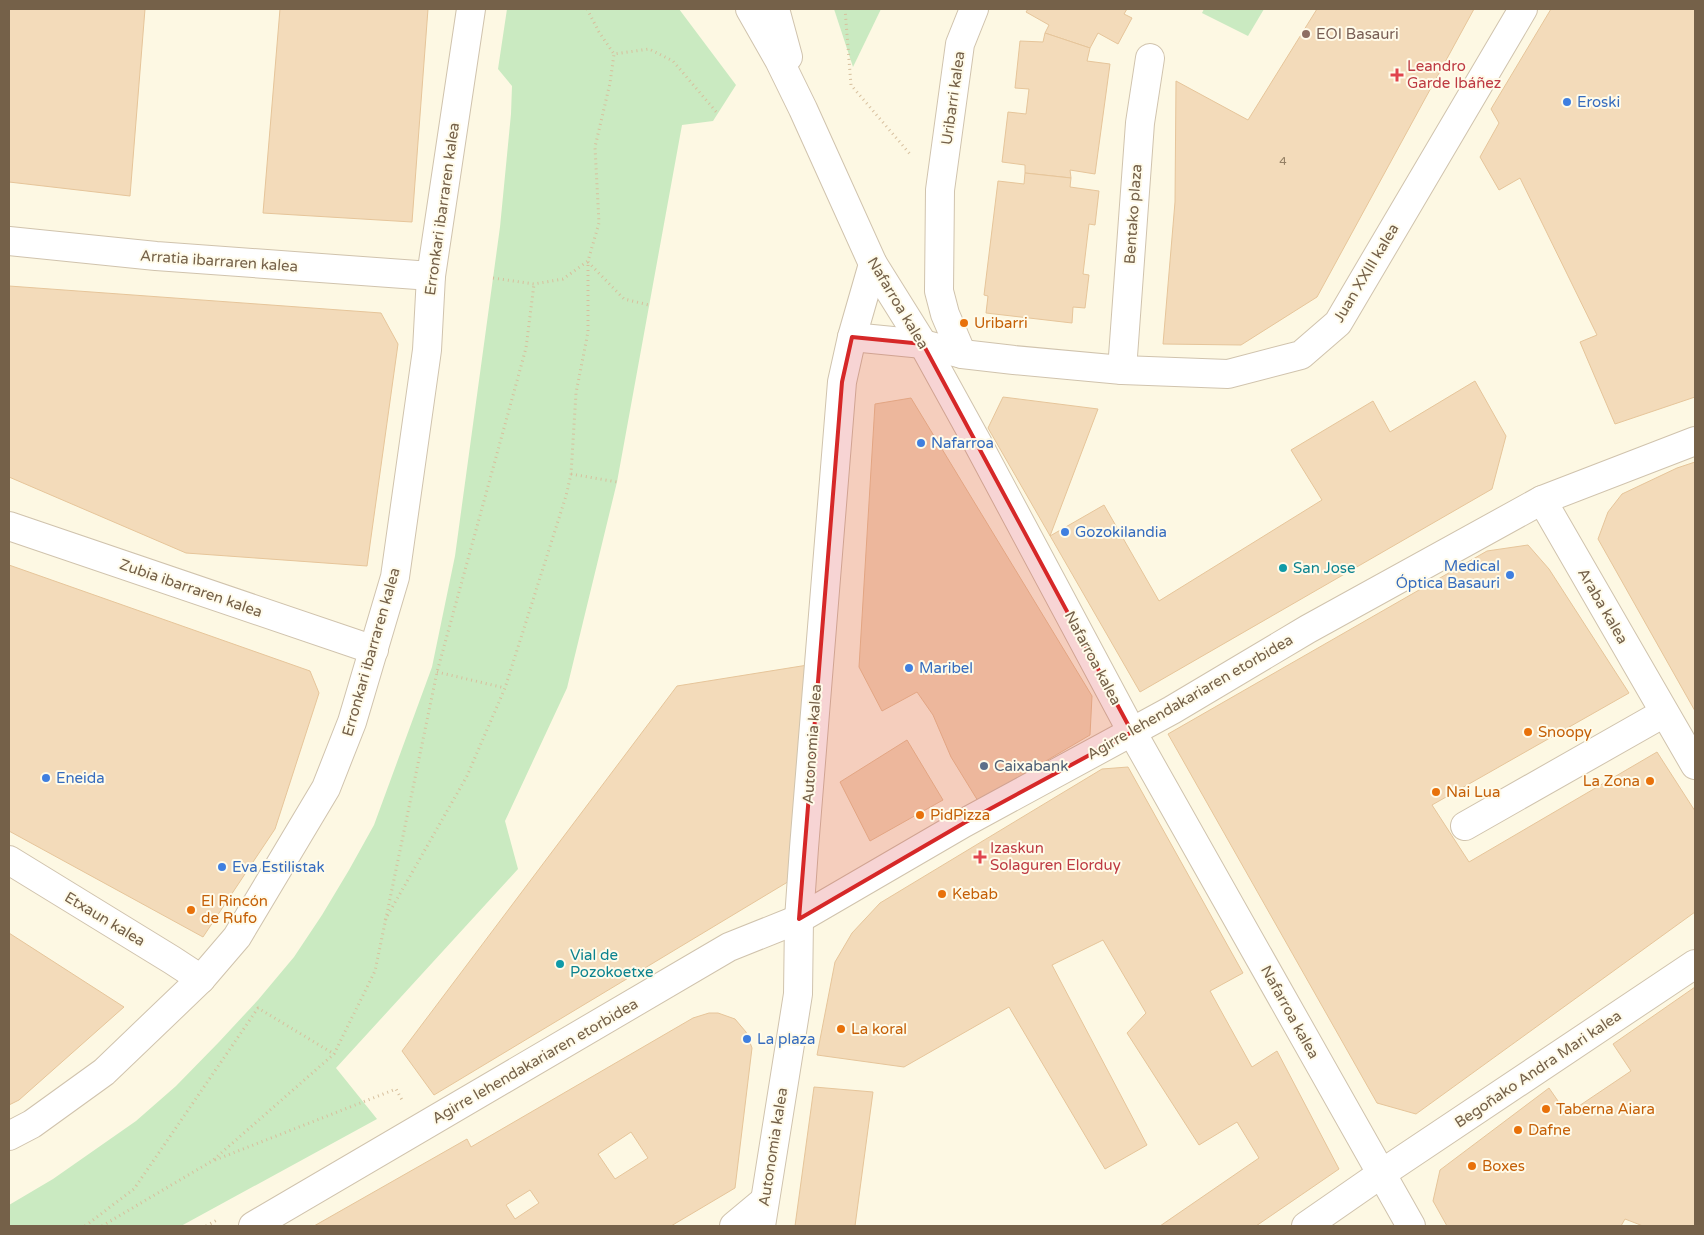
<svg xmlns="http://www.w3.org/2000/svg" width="1704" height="1235" font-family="'Varela Round',sans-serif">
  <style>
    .green { fill: #caeac1 }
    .building { fill: #f3dbba; stroke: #e6c59a; fill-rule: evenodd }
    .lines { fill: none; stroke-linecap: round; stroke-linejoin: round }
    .pedestrian-casing { stroke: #d0c3ad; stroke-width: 30 }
    .minor-casing { stroke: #d0c3ad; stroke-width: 30 }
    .path { stroke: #d7bf9d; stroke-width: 3; stroke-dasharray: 1 4; stroke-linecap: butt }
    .pedestrian { stroke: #fff; stroke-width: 28 }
    .minor { stroke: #fff; stroke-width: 28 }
    .marked { fill: #d62828; fill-opacity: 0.2; stroke: #d62828; stroke-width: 4; stroke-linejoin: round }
    .education-dot { fill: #8d6e63; stroke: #fffbea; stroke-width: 2 }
    .health-dot { fill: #e0444e; stroke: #fffbea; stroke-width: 2 }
    .shop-dot { fill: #3f7fe0; stroke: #fffbea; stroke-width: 2 }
    .food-dot { fill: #e8710a; stroke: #fffbea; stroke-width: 2 }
    .culture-dot { fill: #0f9aa8; stroke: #fffbea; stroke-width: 2 }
    .service-dot { fill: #5c6f8a; stroke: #fffbea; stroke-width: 2 }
    .labels { text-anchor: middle; stroke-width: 4; stroke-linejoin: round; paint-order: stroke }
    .number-label { font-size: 12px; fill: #948065 }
    .education-label { font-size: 15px; fill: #785e54; stroke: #fffbea; text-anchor: start }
    .health-label { font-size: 15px; fill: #be3a42; stroke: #fffbea; text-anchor: start }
    .street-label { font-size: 15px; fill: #756149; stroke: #fffbea }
    .shop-label { font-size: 15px; fill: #366cbe; stroke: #fffbea; text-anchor: start }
    .food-label { font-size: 15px; fill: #c56008; stroke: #fffbea; text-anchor: start }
    .culture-label { font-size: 15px; fill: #0d838f; stroke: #fffbea; text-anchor: start }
    .service-label { font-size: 15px; fill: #4e5e75; stroke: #fffbea; text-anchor: start }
  </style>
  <rect width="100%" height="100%" fill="#fdf8e3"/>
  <g class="green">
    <path d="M507,9H679L736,85L713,121L682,125L617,482L567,688L505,821L518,869L336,1068L377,1119L181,1226H9V1205L53,1179L136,1121L176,1086L219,1042L258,1000L294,957L322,915L349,870L374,825L432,667L455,556L500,227L511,114L512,86L498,69Z"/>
    <path d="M834,9H881L853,67Z"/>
    <path d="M1204,9H1264L1248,36L1202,13Z"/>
  </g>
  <g class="building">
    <path d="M9,9H145L130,196L9,182Z"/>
    <path d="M280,9H428L412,222L263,213Z"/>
    <path d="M1028,9H1127L1124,14L1132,18L1118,44L1098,33L1090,48L1045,33L1049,25L1026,12Z"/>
    <path d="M1317,9H1474L1317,297L1241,345L1163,344L1175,202L1176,81L1248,120Z"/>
    <path d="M1551,9H1695V397L1615,424L1580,342L1597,335L1520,178L1499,190L1480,157L1499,123L1491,109Z"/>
    <path d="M1045,33L1090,48L1087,61L1110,64L1095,174L1070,170L1071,178L1025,173V165L1002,162L1008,112L1026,114L1029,89L1015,88L1020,41L1043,42Z"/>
    <path d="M1025,173L1071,178L1070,187L1099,191L1095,225L1089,224L1083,274L1089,275L1085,308L1073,307L1072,323L986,313L988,296L984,295L998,181L1024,184Z"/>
    <path d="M9,286L381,313L398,344L367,566L186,553L9,477Z"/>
    <path d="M1475,381L1506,436L1492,489L1140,692L988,428L1003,397L1098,409L1050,536L1104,505L1159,601L1322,500L1291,450L1373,401L1390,432Z"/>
    <path d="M911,398L1092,696L1090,735L978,801L951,757L933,715L917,692L882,711L859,667L875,404Z"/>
    <path d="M1695,462V711L1598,539L1608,512L1622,494L1677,468Z"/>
    <path d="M1528,545L1549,569L1629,693L1432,805L1469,862L1657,752L1695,811V912L1416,1114L1377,1103L1168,734L1487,551Z"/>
    <path d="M9,565L310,671L319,693L275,829L203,937L9,831Z"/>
    <path d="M814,664L796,877L434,1095L402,1051L677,686Z"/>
    <path d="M907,740L943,800L870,841L840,782Z"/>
    <path d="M1128,767L1243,973L1210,991L1252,1067L1277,1051L1339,1169L1256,1226H1160L1259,1158L1237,1122L1199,1145L1127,1033L1146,1013L1103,940L1052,965L1147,1145L1105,1169L1009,1007L904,1067L817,1055L835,962L852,933L880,903L1102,769Z"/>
    <path d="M9,933L124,1007L19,1100L9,1105Z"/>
    <path d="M1695,987V1226H1643L1625,1219L1621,1226H1447L1433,1201L1440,1170L1549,1088L1567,1114L1631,1071L1613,1044Z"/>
    <path d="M709,1013H718L735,1019L746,1032L752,1048L735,1188L671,1226H314L467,1139L471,1147L693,1018ZM631,1132L648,1158L615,1179L598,1154ZM530,1190L539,1203L515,1219L506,1205Z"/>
    <path d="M814,1087L873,1092L855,1226H795Z"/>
  </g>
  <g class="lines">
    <g class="pedestrian-casing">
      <g id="pedestrian">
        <path d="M1122,370L1140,123L1150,58"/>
        <path d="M1381,1174L1695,964"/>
      </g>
    </g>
    <g class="minor-casing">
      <g id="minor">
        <path d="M750,9L779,60L803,109L873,264L923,344L977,442L1132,732L1411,1226"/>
        <path d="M775,9L788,57"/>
        <path d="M9,241L156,256L431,276"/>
        <path d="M852,337L923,344L962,354L1014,360L1122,370L1228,374L1301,355L1338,323L1523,9"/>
        <path d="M962,354L945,314L939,291L940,190L960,44L974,9"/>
        <path d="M1542,500L1695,765"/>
        <path d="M9,526L374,650"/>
        <path d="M1465,826L1664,713"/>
        <path d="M9,860L172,960L201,979"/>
        <path d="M9,1136L32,1124L104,1072L201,979L237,937L326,788L352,722L395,577L427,350L431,276L471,9"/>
        <path d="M253,1226L729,947L799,919L964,823L1172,710L1308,629L1542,500L1695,441"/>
        <path d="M734,1226L764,1201"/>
        <path d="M761,1226L798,994L799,919L804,848L842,382L852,337L873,264"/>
        <path d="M1306,1226L1381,1174"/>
      </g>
    </g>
    <g class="path">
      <path d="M587,9L599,32L614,54"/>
      <path d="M845,9L851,85L910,154"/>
      <path d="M588,262L624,299L649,305"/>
      <path d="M493,278L534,284L563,279L588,261L599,223L595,147L610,83L614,54L649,49L673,61L718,114"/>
      <path d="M571,474L617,482"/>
      <path d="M437,672L505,688"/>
      <path d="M385,920L467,776L505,688L566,496L571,474L576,393L588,332V261"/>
      <path d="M215,1160L396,1089L402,1100"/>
      <path d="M85,1226L134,1189L258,1008L334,1054"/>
      <path d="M102,1226L212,1161L334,1054L375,971L437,672L526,348L534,284"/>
      <path d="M206,1226L219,1219"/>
    </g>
    <use href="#pedestrian" class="pedestrian"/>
    <use href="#minor" class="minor"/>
  </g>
  <path class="marked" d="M852,337L923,344L1132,732L964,823L799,919L842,382Z"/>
  <circle class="education-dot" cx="1306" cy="34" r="5"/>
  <g class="health-dot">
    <path d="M1394.5 67.5h5v5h5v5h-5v5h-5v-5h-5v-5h5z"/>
    <path d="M977.5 849.5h5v5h5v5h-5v5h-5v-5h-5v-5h5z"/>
  </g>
  <g class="shop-dot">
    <circle cx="1567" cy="102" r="5"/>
    <circle cx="921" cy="443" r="5"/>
    <circle cx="1065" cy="532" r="5"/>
    <circle cx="1510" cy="575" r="5"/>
    <circle cx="909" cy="668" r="5"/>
    <circle cx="46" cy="778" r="5"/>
    <circle cx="222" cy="867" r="5"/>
    <circle cx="747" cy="1039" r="5"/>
  </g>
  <g class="food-dot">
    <circle cx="964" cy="323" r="5"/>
    <circle cx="1528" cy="732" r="5"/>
    <circle cx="1650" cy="781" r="5"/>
    <circle cx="1436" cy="792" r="5"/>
    <circle cx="920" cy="815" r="5"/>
    <circle cx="942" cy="894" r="5"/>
    <circle cx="191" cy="910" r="5"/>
    <circle cx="841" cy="1029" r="5"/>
    <circle cx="1546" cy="1109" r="5"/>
    <circle cx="1518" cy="1130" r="5"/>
    <circle cx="1472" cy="1166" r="5"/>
  </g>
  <g class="culture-dot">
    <circle cx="1283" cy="568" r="5"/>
    <circle cx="560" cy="964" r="5"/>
  </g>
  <circle class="service-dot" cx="984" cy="766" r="5"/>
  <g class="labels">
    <g class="number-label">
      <text x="1283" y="165">4</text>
    </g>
    <g class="education-label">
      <text x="1316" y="39">EOI Basauri</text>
    </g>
    <g class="health-label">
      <text x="1407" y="71">Leandro<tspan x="1407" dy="17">Garde Ibáñez</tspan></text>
      <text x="990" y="853">Izaskun<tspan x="990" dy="17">Solaguren Elorduy</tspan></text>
    </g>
    <g class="street-label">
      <text transform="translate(953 98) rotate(-82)" y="5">Uribarri kalea</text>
      <text transform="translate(442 209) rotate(-82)" y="5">Erronkari ibarraren kalea</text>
      <text transform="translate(1133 214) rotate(-86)" y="5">Bentako plaza</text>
      <text transform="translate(219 261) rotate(4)" y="5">Arratia ibarraren kalea</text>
      <text transform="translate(1366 273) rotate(-59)" y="5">Juan XXIII kalea</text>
      <text transform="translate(898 303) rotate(59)" y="5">Nafarroa kalea</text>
      <text transform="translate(191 588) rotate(19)" y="5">Zubia ibarraren kalea</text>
      <text transform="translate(1603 606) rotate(60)" y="5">Araba kalea</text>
      <text transform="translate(371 652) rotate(-74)" y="5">Erronkari ibarraren kalea</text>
      <text transform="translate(1093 658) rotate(62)" y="5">Nafarroa kalea</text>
      <text transform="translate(1190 697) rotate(-30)" y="5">Agirre lehendakariaren etorbidea</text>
      <text transform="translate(812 744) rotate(-86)" y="5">Autonomia kalea</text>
      <text transform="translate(105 919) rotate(31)" y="5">Etxaun kalea</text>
      <text transform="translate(1290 1012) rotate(61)" y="5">Nafarroa kalea</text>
      <text transform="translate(535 1061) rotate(-30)" y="5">Agirre lehendakariaren etorbidea</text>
      <text transform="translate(1538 1069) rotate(-34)" y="5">Begoñako Andra Mari kalea</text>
      <text transform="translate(773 1147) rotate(-81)" y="5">Autonomia kalea</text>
    </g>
    <g class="shop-label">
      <text x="1577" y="107">Eroski</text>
      <text x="931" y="448">Nafarroa</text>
      <text x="1075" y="537">Gozokilandia</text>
      <text x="1500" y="571" text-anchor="end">Medical<tspan x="1500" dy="17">Óptica Basauri</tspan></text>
      <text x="919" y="673">Maribel</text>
      <text x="56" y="783">Eneida</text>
      <text x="232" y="872">Eva Estilistak</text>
      <text x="757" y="1044">La plaza</text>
    </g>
    <g class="food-label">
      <text x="974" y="328">Uribarri</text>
      <text x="1538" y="737">Snoopy</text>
      <text x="1640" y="786" text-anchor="end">La Zona</text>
      <text x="1446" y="797">Nai Lua</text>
      <text x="930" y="820">PidPizza</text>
      <text x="952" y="899">Kebab</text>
      <text x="201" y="906">El Rincón<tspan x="201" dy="17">de Rufo</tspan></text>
      <text x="851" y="1034">La koral</text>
      <text x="1556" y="1114">Taberna Aiara</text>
      <text x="1528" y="1135">Dafne</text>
      <text x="1482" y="1171">Boxes</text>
    </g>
    <g class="culture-label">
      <text x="1293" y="573">San Jose</text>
      <text x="570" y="960">Vial de<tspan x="570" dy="17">Pozokoetxe</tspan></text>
    </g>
    <g class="service-label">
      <text x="994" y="771">Caixabank</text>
    </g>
  </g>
  <rect width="1704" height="1235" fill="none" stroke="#756149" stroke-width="20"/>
</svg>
